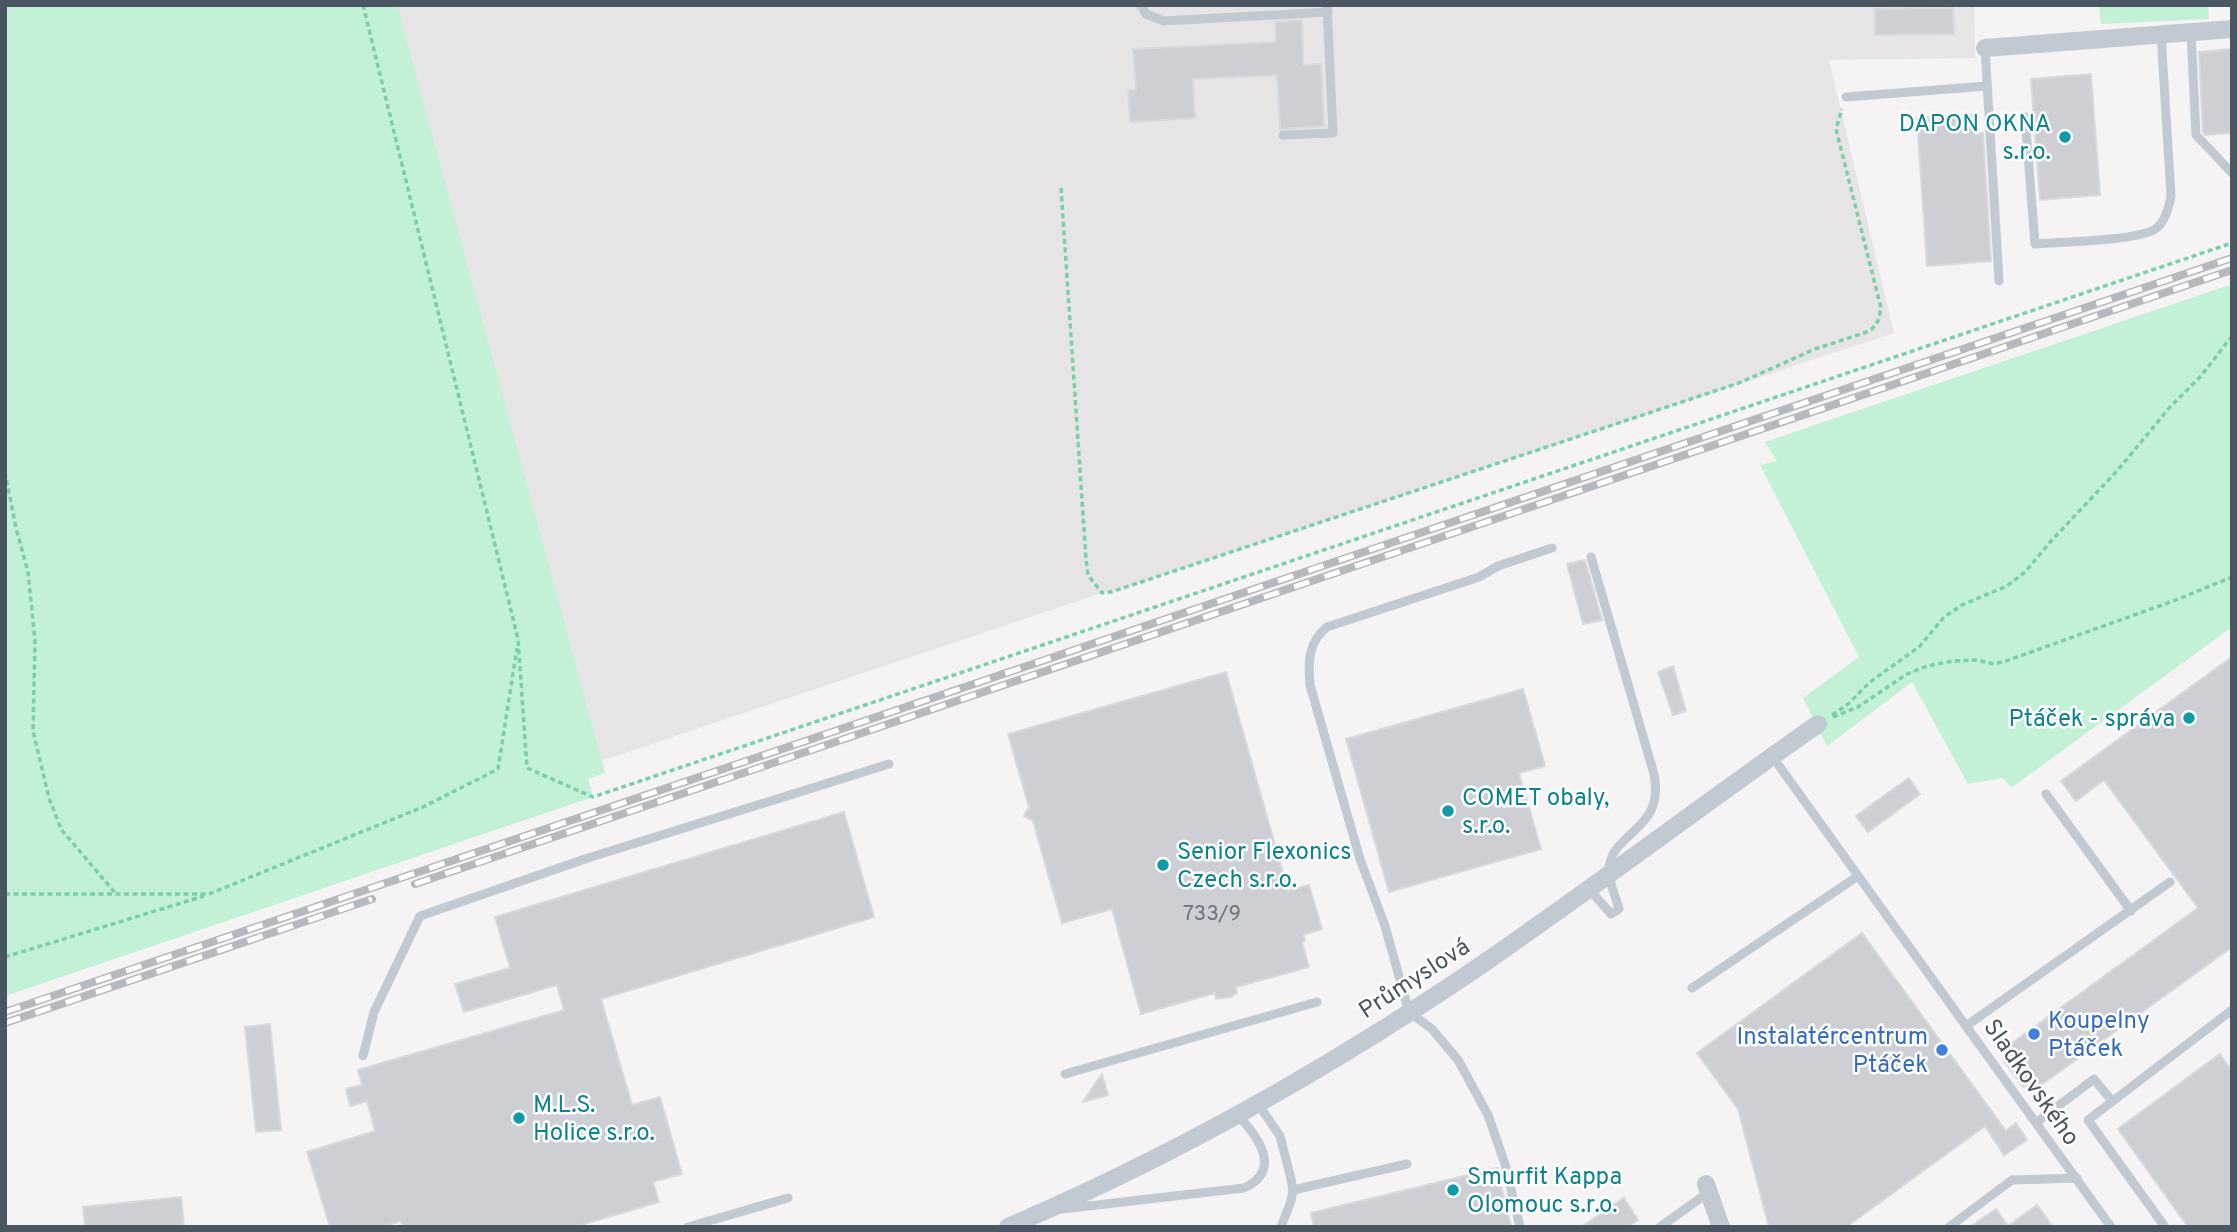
<svg xmlns="http://www.w3.org/2000/svg" width="2237" height="1232" font-family="Overpass,sans-serif">
  <style>
    .education { fill: #e6e4e5 }
    .green { fill: #c3f1d5 }
    .building { fill: #cdcfd5; stroke: #d7d9de; stroke-width: 2 }
    .lines { fill: none; stroke-linecap: round; stroke-linejoin: round }
    .path { stroke: #7ad0a6; stroke-width: 3.5; stroke-dasharray: 5 3.5; stroke-linecap: butt }
    .lane { stroke: #c1cad2; stroke-width: 9 }
    .street { stroke: #c1cad2; stroke-width: 18 }
    .rail-casing { stroke: #b5b8bd; stroke-width: 8 }
    .rail { stroke: #fff; stroke-width: 5; stroke-dasharray: 16; stroke-linecap: butt }
    .culture-dot { fill: #0f9aa8; stroke: #fff; stroke-width: 2.5 }
    .shop-dot { fill: #3f7fe0; stroke: #fff; stroke-width: 2.5 }
    .labels { text-anchor: middle; stroke-width: 5; stroke-linejoin: round; paint-order: stroke }
    .number-label { font-size: 21px; fill: #6b747e }
    .culture-label { font-size: 24px; fill: #0d838f; stroke: #fff; text-anchor: start }
    .street-label { font-size: 24px; fill: #4a5661; stroke: #fff }
    .shop-label { font-size: 24px; fill: #366cbe; stroke: #fff; text-anchor: start }
  </style>
  <rect width="100%" height="100%" fill="#f5f3f3"/>
  <path class="education" d="M387,5H1974L1975,58L1829,60L1894,333L1111,592L1102,593L592,764Z"/>
  <g class="green">
    <path d="M5,5H397L605,773L588,779L593,797L5,996Z"/>
    <path d="M2099,5H2208L2209,19L2101,24Z"/>
    <path d="M2232,284V627L2011,788L2003,778L1968,784L1912,682L1827,746L1803,698L1859,657L1760,465L1777,461L1765,442Z"/>
  </g>
  <g class="building">
    <path d="M1953,8L1954,34L1875,35V9Z"/>
    <path d="M1302,20L1303,65L1321,64L1324,126L1280,129L1277,75L1193,79L1195,118L1130,122L1128,90H1136L1133,49L1276,42L1275,22Z"/>
    <path d="M2231,49L2232,133L2205,135L2203,132L2199,52Z"/>
    <path d="M2091,74L2100,195L2040,200L2031,79Z"/>
    <path d="M1975,114L1976,134L1983,133L1991,261L1927,266L1917,118Z"/>
    <path d="M1585,560L1602,620L1583,624L1567,564Z"/>
    <path d="M2232,657V947L2034,1090L2029,1083L2023,1087L2004,1061L2010,1056L2004,1049L2198,908L2104,780L2076,801L2061,781Z"/>
    <path d="M1673,666L1686,711L1673,715L1658,672Z"/>
    <path d="M1226,672L1288,891L1309,885L1322,929L1303,935L1305,941L1302,942L1309,967L1236,987L1237,993L1231,997L1216,999L1215,993L1141,1014L1112,909L1062,923L1033,821L1024,816L1029,807L1008,734Z"/>
    <path d="M1523,689L1545,766L1519,773L1541,849L1389,892L1346,739Z"/>
    <path d="M1909,778L1920,794L1868,832L1856,816Z"/>
    <path d="M844,812L874,917L601,999L632,1105L660,1097L682,1174L653,1182L659,1202L574,1227H403L401,1221L382,1227H330L307,1152L375,1131L367,1101L350,1106L346,1089L362,1085L358,1070L564,1010L557,985L464,1012L455,984L510,968L495,917Z"/>
    <path d="M1862,933L2006,1131L2016,1123L2027,1140L2004,1155L1985,1126L1846,1227H1769L1738,1109L1697,1053Z"/>
    <path d="M270,1024L281,1130L256,1132L245,1027Z"/>
    <path d="M2220,1054L2232,1071V1227H2188L2118,1129Z"/>
    <path d="M1102,1074L1108,1095L1083,1102L1094,1085Z"/>
    <path d="M1497,1168L1511,1227H1314L1311,1213Z"/>
    <path d="M181,1197L184,1227H85L83,1207Z"/>
    <path d="M1624,1198L1638,1220L1628,1227H1581Z"/>
    <path d="M2037,1205L2053,1227H1970L1996,1209L2008,1226Z"/>
  </g>
  <g class="lines">
    <g class="path">
      <path d="M363,5L518,639L527,768L593,797L2232,243"/>
      <path d="M1061,188L1086,559L1088,575L1102,593L1111,592L1739,383L1815,349L1864,333L1872,329L1878,321L1881,308L1836,129L1842,109"/>
      <path d="M5,472L16,528L28,572L35,641L33,731L49,798L61,829L116,894"/>
      <path d="M1832,715L1847,705L1870,682L1919,647L1944,617L1962,605L2007,586L2025,572L2052,540L2117,471L2170,407L2201,376L2232,336"/>
      <path d="M1833,717L1858,707L1907,674L1927,666L1953,661L1977,660L1994,664L2006,661L2176,600L2232,577"/>
      <path d="M5,894H209L423,807L498,769L517,648"/>
      <path d="M5,957L204,896"/>
    </g>
    <g class="lane">
      <path d="M1141,5L1146,14L1164,21L1328,12"/>
      <path d="M2191,32L2196,135L2232,173"/>
      <path d="M1985,48L1999,281"/>
      <path d="M1846,97L1987,86"/>
      <path d="M2025,117L2035,244C2060,242 2137,241 2155,229C2165,223 2169,207 2171,196L2161,34"/>
      <path d="M1283,135L1333,133L1327,5"/>
      <path d="M1772,756L1966,1026"/>
      <path d="M2046,794L2131,911"/>
      <path d="M1588,888L1611,914L1619,909C1616,897 1609,883 1609,872C1608,831 1666,833 1654,774L1591,557"/>
      <path d="M1692,988L1858,876"/>
      <path d="M363,1056L374,1012L420,916L588,858L889,764"/>
      <path d="M1065,1074L1317,1002"/>
      <path d="M1258,1104L1280,1136L1291,1179L1293,1190L1291,1201L1281,1227"/>
      <path d="M2037,1122L2094,1079L2112,1101"/>
      <path d="M1293,1190L1407,1164"/>
      <path d="M1062,1209L1244,1188C1283,1170 1258,1137 1238,1115"/>
      <path d="M688,1227L788,1198"/>
      <path d="M1520,1227L1505,1164L1488,1115L1458,1060L1432,1029L1409,1012L1385,926L1360,859L1310,685C1308,662 1308,642 1327,627L1479,577L1498,566L1552,548"/>
      <path d="M1660,1227L1709,1192"/>
      <path d="M1949,1227L2012,1180L2077,1178"/>
      <path d="M2111,1227L1966,1026L2170,882"/>
      <path d="M2165,1227L2088,1120L2232,1010"/>
    </g>
    <g class="street">
      <path d="M1985,48L2232,29"/>
      <path d="M1706,1184L1721,1227"/>
      <path d="M1008,1227C1164,1160 1312,1078 1453,984C1577,901 1696,809 1818,724"/>
    </g>
    <g class="rail-casing">
      <g id="rail">
        <path d="M415,884L2232,270"/>
        <path d="M5,1012L2232,258"/>
        <path d="M5,1023L372,899"/>
      </g>
    </g>
    <use href="#rail" class="rail"/>
  </g>
  <g class="culture-dot">
    <circle cx="2065" cy="137" r="7"/>
    <circle cx="2189" cy="718" r="7"/>
    <circle cx="1448" cy="811" r="7"/>
    <circle cx="1163" cy="865" r="7"/>
    <circle cx="519" cy="1118" r="7"/>
    <circle cx="1453" cy="1190" r="7"/>
  </g>
  <g class="shop-dot">
    <circle cx="2034" cy="1034" r="7"/>
    <circle cx="1942" cy="1050" r="7"/>
  </g>
  <g class="labels">
    <g class="number-label">
      <text x="1212" y="920">733/9</text>
    </g>
    <g class="culture-label">
      <text x="2051" y="131" text-anchor="end">DAPON OKNA<tspan x="2051" dy="28">s.r.o.</tspan></text>
      <text x="2175" y="726" text-anchor="end">Ptáček - správa</text>
      <text x="1462" y="805">COMET obaly,<tspan x="1462" dy="28">s.r.o.</tspan></text>
      <text x="1177" y="859">Senior Flexonics<tspan x="1177" dy="28">Czech s.r.o.</tspan></text>
      <text x="533" y="1112">M.L.S.<tspan x="533" dy="28">Holice s.r.o.</tspan></text>
      <text x="1467" y="1184">Smurfit Kappa<tspan x="1467" dy="28">Olomouc s.r.o.</tspan></text>
    </g>
    <g class="street-label">
      <text transform="translate(1414 978) rotate(-33)" y="8">Průmyslová</text>
      <text transform="translate(2032 1082) rotate(55)" y="8">Sladkovského</text>
    </g>
    <g class="shop-label">
      <text x="2048" y="1028">Koupelny<tspan x="2048" dy="28">Ptáček</tspan></text>
      <text x="1928" y="1044" text-anchor="end">Instalatércentrum<tspan x="1928" dy="28">Ptáček</tspan></text>
    </g>
  </g>
  <rect width="2237" height="1232" fill="none" stroke="#4a5661" stroke-width="14"/>
</svg>
